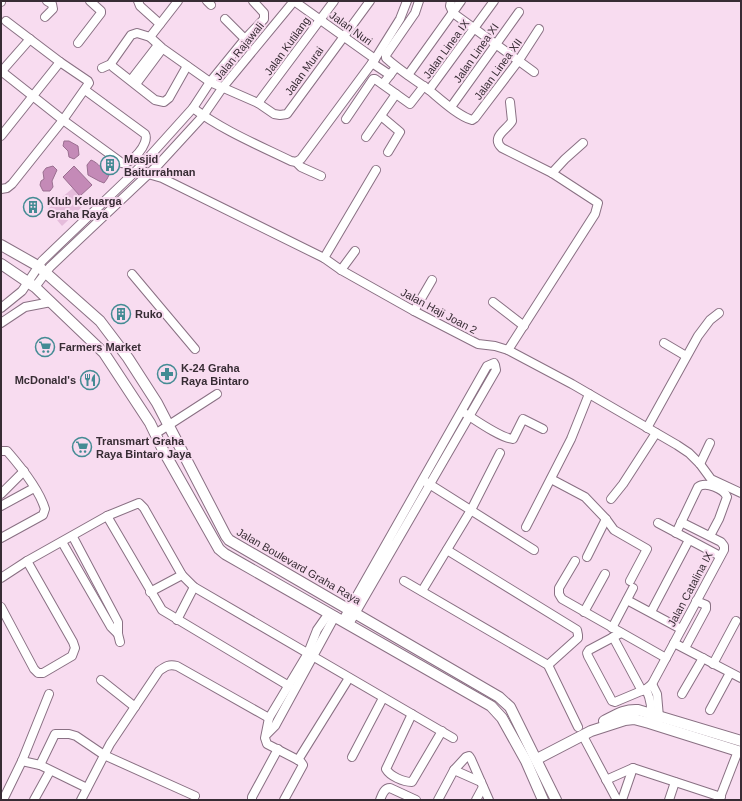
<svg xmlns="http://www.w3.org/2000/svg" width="742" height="801" font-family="Helvetica,sans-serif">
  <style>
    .green { fill: #e5bcdb }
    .water { fill: #c48ab7; stroke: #9a6e90 }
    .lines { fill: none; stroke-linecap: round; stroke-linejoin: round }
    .minor-casing { stroke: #897083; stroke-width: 10 }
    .major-casing { stroke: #897083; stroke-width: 12 }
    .minor { stroke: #fff; stroke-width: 8 }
    .major { stroke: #fff; stroke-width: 10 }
    .labels { text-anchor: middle; stroke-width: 4; stroke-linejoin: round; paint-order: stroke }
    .street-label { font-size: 11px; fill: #372c34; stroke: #f8dcf0 }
    .poi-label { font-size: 11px; font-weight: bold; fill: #372c34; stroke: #f8dcf0; text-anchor: start }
  </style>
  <rect width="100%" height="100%" fill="#f8dcf0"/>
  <path class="green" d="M73,188L86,203L62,226L48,209Z"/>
  <g class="water">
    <path d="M64,141H69L78,146L79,155L74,159L69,157L68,151L63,146Z"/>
    <path d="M91,160C99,163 102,170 109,175L107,179L104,183L99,181L88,175L87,165Z"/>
    <path d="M53,166L57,170L52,181L53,187L50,191H43L40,185L41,181L44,179L43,172L46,168Z"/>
    <path d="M74,166L92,185L80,196L63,177Z"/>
  </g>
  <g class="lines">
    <g class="minor-casing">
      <g id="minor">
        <path d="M138,1L140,6L160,24"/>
        <path d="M207,1L211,5"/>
        <path d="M294,1L375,59"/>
        <path d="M419,1L415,13L386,55V58C399,70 414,79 429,90C440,99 458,116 472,120L475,118L519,60L539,29"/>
        <path d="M451,1L450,6L453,13L534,72"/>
        <path d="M1,2V1"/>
        <path d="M45,17L53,9L52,4L47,1"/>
        <path d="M225,19L245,39"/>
        <path d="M150,37L178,1"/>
        <path d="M78,43L101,13V11L90,1"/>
        <path d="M372,63L390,75"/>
        <path d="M111,64L113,67L155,100L164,102L169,98L187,66"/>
        <path d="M102,68L111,64L112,62L131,35L137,33L150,37L162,48L210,82L258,103L274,114L280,115L287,114L370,1"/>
        <path d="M1,71L63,120L122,163C131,165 150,143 145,134L85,90"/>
        <path d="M1,72L30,39"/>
        <path d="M408,75L461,1"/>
        <path d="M131,80L158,45"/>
        <path d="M136,84L162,49"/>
        <path d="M383,84L396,67"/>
        <path d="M429,90L494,1"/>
        <path d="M258,103L334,1"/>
        <path d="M451,107L519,12"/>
        <path d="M193,108C222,130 258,145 291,161L296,162L301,167L321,176"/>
        <path d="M381,116L400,132L388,152"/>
        <path d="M346,119L373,79H375L410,104L424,86"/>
        <path d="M1,136L60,62"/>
        <path d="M366,137L396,94"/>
        <path d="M296,162L301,159L375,59L400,19L407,1"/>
        <path d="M139,168L148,174L162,178L324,258L341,270L414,311L478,344L495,346L508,350L572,384L677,445L689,453L700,464L711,479L741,493"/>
        <path d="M552,173L565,159L583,143"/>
        <path d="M1,189L7,188L12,184L63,120L89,83L88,81L60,62L6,21"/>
        <path d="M324,258L376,170"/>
        <path d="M341,270L355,251"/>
        <path d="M132,274L195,349"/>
        <path d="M35,287L50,267L158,165L203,116L223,87L294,1"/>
        <path d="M493,302L524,326"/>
        <path d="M1,308L22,291L42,261L139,168L193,108L210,82L245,39L264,19V13L253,1"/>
        <path d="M414,311L432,280"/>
        <path d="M1,323L25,307L51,302"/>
        <path d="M664,343L686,356"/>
        <path d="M508,350L595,214L598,203L552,173L502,148C490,137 507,130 512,121L510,102"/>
        <path d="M466,414C477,421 501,438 513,439L523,419L543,429"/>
        <path d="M647,428L698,336L710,320L719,313"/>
        <path d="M155,434L217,394"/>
        <path d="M1,451H7C21,467 39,489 45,509L43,515L1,538"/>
        <path d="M700,464L710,443"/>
        <path d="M551,479L585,497L606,519L614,530L647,549L630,581"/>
        <path d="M426,482L534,550"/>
        <path d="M1,494L24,471"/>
        <path d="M611,499L623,484L656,433"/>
        <path d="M1,506L34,488"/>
        <path d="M107,516L162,610L289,686"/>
        <path d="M658,523L720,556"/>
        <path d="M526,527L571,439L589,394"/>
        <path d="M676,533L698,487C706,481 724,489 727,497L719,519L710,536"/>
        <path d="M73,537L118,622V634L120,642"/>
        <path d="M62,542L111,627L118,634"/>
        <path d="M447,550L577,630L578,635V638L548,665"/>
        <path d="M587,557L606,519"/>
        <path d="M575,561L559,588V594L562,599L666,658"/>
        <path d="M1,578L27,561L107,516L139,503L144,508L182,575L194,587L453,738"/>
        <path d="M404,581L548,665L578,727"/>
        <path d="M422,591L471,510L500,453"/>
        <path d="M150,592L182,575"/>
        <path d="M627,600L681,629"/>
        <path d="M1,607L34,669L38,673H43L72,656L75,648L73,642L27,561"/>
        <path d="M584,612L605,574"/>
        <path d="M651,612L689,540"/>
        <path d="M177,620L194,587"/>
        <path d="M343,620L487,366L494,363L495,365L496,370L349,624"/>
        <path d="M612,628L633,588"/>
        <path d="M621,633L589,650L587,653L588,656L612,701L615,702L646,689L652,684L724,550V546L721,542L681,522"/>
        <path d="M613,637L642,691"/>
        <path d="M674,643L741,678"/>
        <path d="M685,648L706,609V605L696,601"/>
        <path d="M713,664L736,621"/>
        <path d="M101,680L135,707"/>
        <path d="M652,684L657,694L659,717L657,720"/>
        <path d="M646,689C650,698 653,709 650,719"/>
        <path d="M682,694L703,658"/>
        <path d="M710,710L730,673"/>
        <path d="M412,714L386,769C390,776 403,782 412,782L442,731"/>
        <path d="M267,734L275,726L335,616"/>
        <path d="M583,736L617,800"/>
        <path d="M352,757L383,698"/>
        <path d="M298,760L349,678"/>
        <path d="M22,761L40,765L87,788"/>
        <path d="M40,765L55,734H69L76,736L104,755L195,796"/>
        <path d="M454,770L481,782"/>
        <path d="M606,780L633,768L721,797"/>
        <path d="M3,800L22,761L49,694"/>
        <path d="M34,800L50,771"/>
        <path d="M81,800L110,744L159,671C166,666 169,664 177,666L269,718"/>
        <path d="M252,800V797L278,749"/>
        <path d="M284,800L303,765L301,762L298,760L267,744L265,738L269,718L308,653L317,630L329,613"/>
        <path d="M380,800C382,795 384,788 390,788L416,800"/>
        <path d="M438,800L454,770L466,757L469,756L471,759L489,800"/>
        <path d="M476,800L483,787"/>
        <path d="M622,800L633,768"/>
        <path d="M669,800L675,782"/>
        <path d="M719,800L738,751"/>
      </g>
    </g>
    <g class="major-casing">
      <g id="major">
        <path d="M1,245L38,266L100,321L128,358L157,403L226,536L229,540L499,697L510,707L556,800"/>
        <path d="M1,264L35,287L104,353L150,423L163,450L219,549L225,554L491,706L502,718L526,761L543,800"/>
        <path d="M604,721C616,715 625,709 638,710L741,741"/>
        <path d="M537,759L591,731L625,720L634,719L649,723L741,752"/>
      </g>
    </g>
    <use href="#minor" class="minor"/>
    <use href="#major" class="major"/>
  </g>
  <defs>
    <g id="building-ring" transform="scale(1)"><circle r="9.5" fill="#f8dcf0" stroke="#448b94" stroke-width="1.5"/><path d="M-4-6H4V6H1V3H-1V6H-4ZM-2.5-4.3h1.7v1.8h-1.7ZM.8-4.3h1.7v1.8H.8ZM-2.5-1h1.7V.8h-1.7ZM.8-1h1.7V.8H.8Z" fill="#448b94"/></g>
    <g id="supermarket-ring" transform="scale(1)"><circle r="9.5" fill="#f8dcf0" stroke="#448b94" stroke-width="1.5"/><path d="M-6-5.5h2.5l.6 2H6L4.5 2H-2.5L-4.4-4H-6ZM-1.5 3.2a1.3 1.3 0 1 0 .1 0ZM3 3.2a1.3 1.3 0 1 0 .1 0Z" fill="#448b94"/></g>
    <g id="pharmacy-ring" transform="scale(1)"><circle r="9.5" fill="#f8dcf0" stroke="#448b94" stroke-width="1.5"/><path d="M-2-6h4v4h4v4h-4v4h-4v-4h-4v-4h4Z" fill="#448b94"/></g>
    <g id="restaurant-ring" transform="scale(1)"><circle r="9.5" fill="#f8dcf0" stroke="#448b94" stroke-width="1.5"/><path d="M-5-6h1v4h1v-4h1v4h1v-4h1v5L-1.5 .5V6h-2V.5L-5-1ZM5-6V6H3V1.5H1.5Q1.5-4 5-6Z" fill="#448b94"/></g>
  </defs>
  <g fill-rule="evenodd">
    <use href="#building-ring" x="110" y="165"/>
    <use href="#building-ring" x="33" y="207"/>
    <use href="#building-ring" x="121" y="314"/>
    <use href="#supermarket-ring" x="45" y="347"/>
    <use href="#pharmacy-ring" x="167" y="374"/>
    <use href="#restaurant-ring" x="90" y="380"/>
    <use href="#supermarket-ring" x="82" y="447"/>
  </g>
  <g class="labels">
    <g class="street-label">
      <text transform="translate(351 28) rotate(36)" y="4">Jalan Nuri</text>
      <text transform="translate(287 46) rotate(-54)" y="4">Jalan Kutilang</text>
      <text transform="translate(446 49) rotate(-54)" y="4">Jalan Linea IX</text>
      <text transform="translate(239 51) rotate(-51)" y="4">Jalan Rajawali</text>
      <text transform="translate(476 53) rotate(-55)" y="4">Jalan Linea XI</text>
      <text transform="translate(498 69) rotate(-54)" y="4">Jalan Linea XII</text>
      <text transform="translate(304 71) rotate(-54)" y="4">Jalan Murai</text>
      <text transform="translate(439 311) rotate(28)" y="4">Jalan Haji Joan 2</text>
      <text transform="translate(299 566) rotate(30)" y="4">Jalan Boulevard Graha Raya</text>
      <text transform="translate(690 589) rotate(-62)" y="4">Jalan Catalina IX</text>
    </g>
    <g class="poi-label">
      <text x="124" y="163">Masjid<tspan x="124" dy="13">Baiturrahman</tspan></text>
      <text x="47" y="205">Klub Keluarga<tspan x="47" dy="13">Graha Raya</tspan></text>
      <text x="135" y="318">Ruko</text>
      <text x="59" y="351">Farmers Market</text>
      <text x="181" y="372">K-24 Graha<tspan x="181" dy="13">Raya Bintaro</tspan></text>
      <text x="76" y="384" text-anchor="end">McDonald's</text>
      <text x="96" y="445">Transmart Graha<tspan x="96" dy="13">Raya Bintaro Jaya</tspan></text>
    </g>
  </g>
  <rect width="742" height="801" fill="none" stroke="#372c34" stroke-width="4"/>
</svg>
